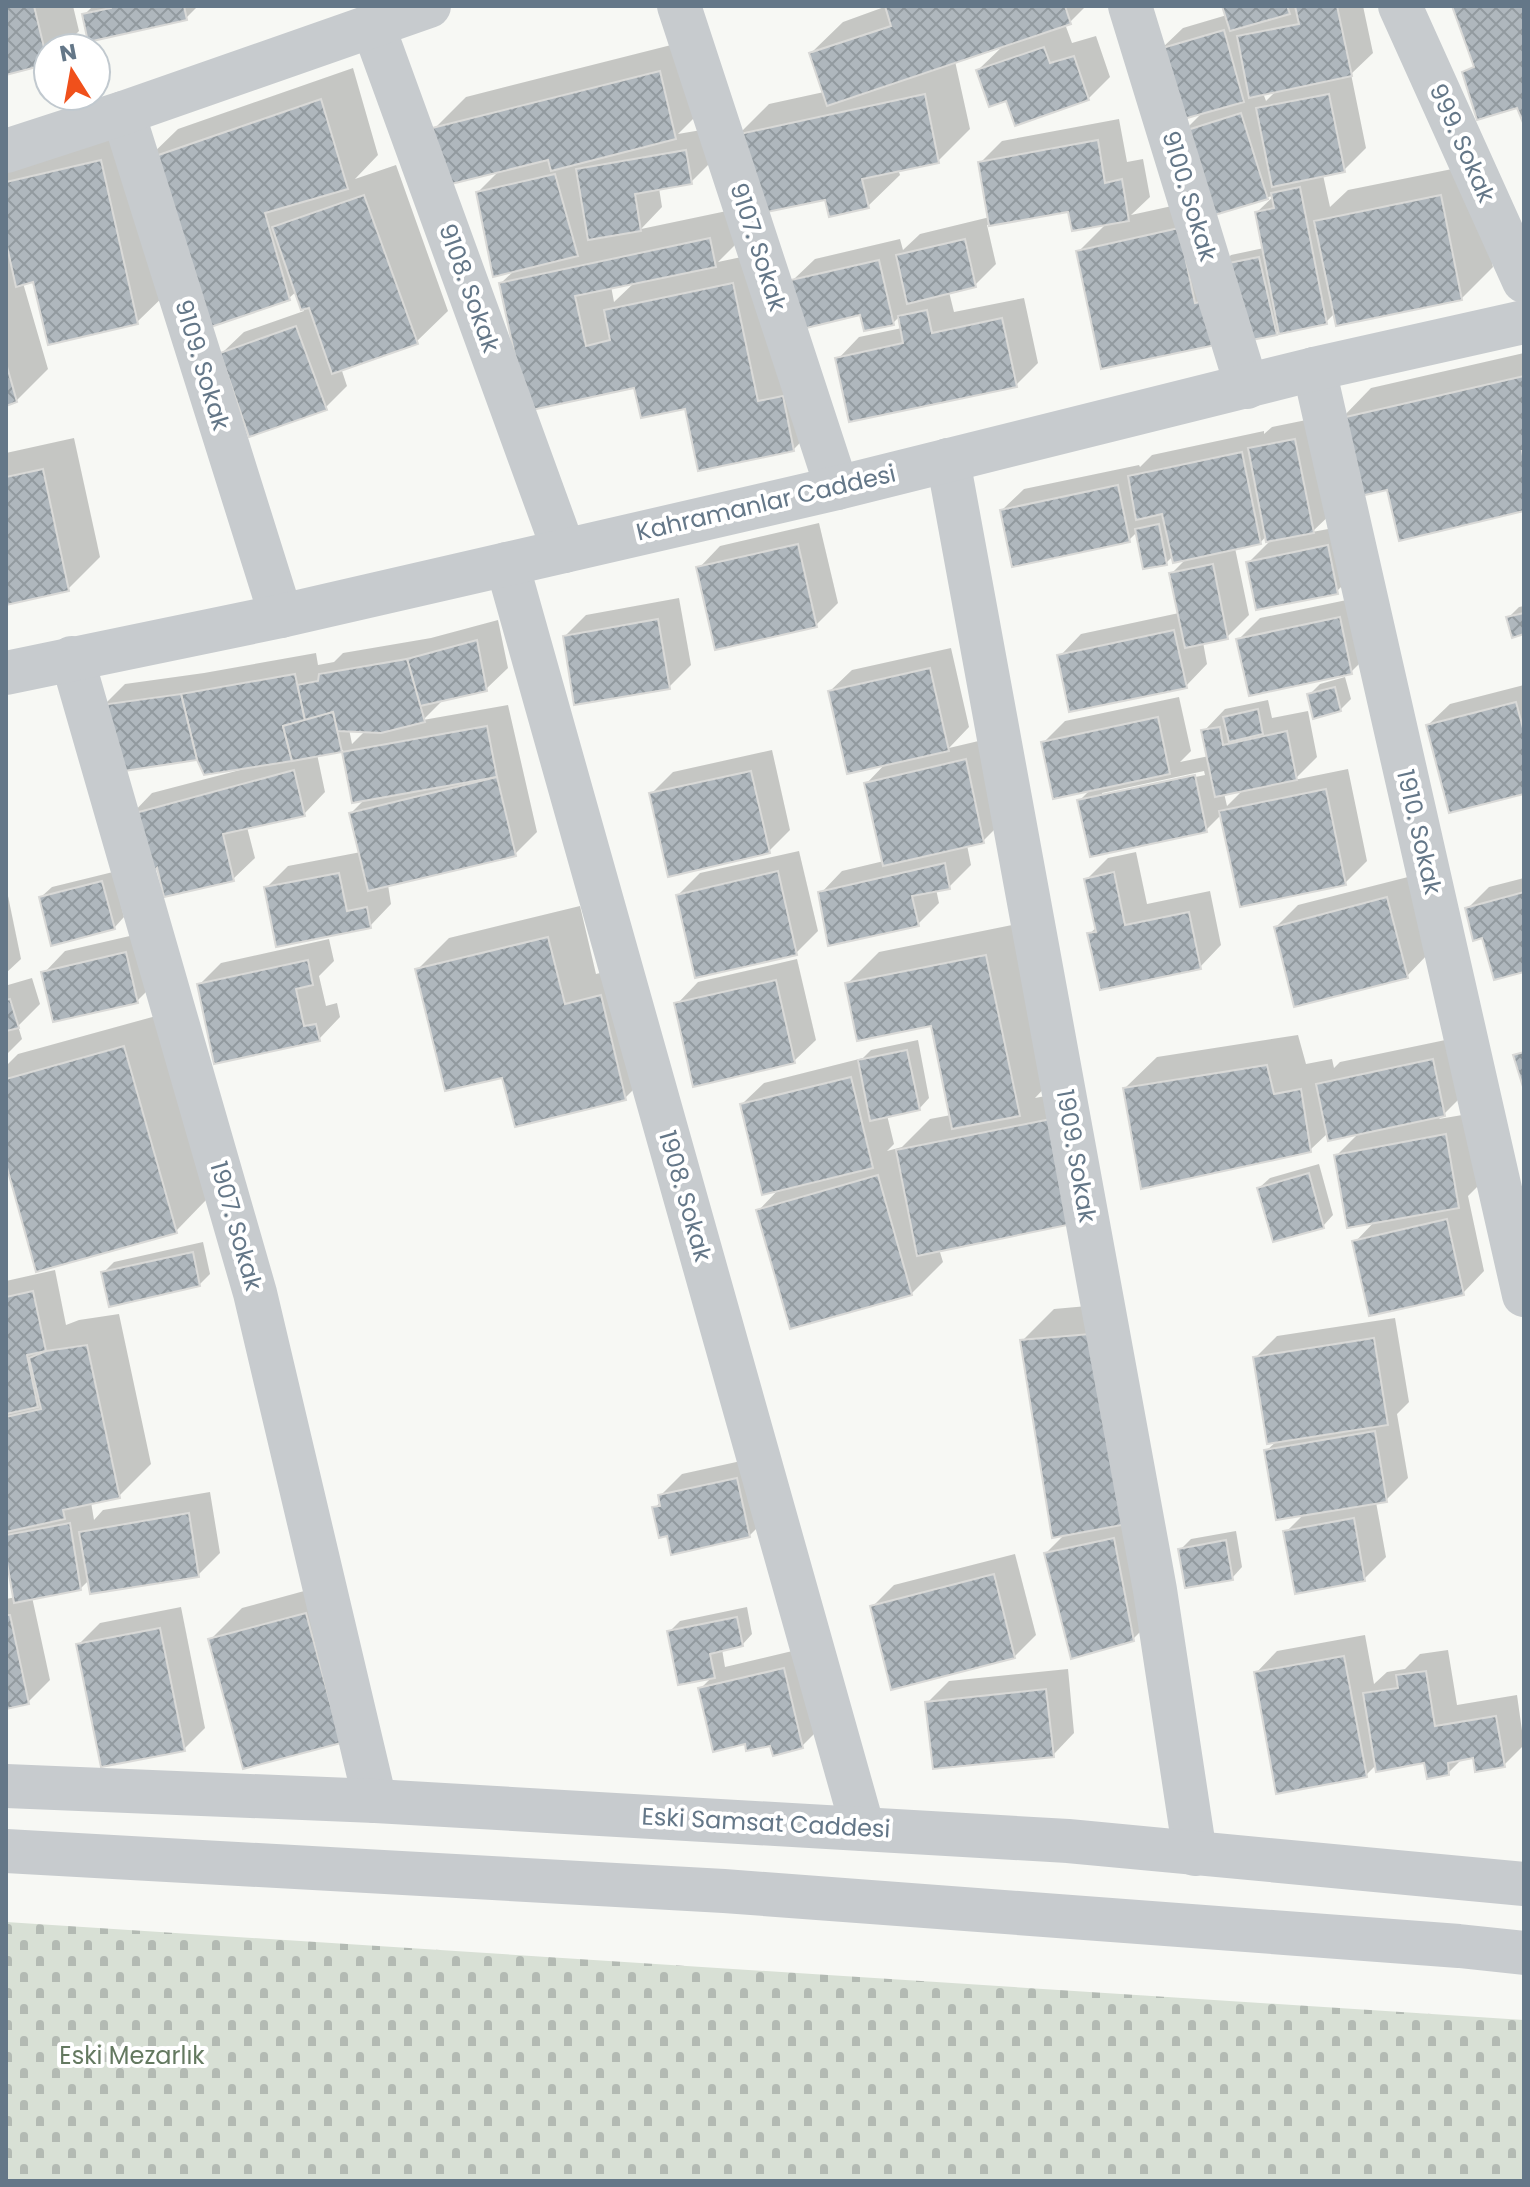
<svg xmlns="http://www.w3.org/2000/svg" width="1530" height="2187" font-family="Poppins,sans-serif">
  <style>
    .cemetery { fill: url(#cemetery-stones) }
    .shadow { fill: #0003; fill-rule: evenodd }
    .building { fill: url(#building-cross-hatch); stroke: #d9d9d7; stroke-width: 2 }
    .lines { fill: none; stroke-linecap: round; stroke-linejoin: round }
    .minor { stroke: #c7cbce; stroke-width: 44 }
    .labels { text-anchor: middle; stroke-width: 8; stroke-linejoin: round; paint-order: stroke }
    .street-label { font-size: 24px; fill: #647788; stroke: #fff }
    .park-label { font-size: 24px; fill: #647960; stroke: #fff }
  </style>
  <defs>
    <pattern id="cemetery-stones" width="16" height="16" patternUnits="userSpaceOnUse" patternTransform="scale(2)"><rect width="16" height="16" fill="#d8e0d5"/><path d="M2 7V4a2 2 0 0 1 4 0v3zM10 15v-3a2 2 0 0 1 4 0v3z" fill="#b3bab3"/></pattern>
    <pattern id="building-cross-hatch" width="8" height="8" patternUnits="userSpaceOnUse" patternTransform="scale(2)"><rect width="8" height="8" fill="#afb7bd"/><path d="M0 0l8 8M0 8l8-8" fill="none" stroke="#929a9f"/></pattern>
  </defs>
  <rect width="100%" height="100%" fill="#f7f8f4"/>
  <path class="cemetery" d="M6,1922L1524,2020V2181H6Z"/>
  <g class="shadow">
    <path d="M6,6H73L79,31L62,48H48L47,63L6,72Z"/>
    <path d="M93,6H198L186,18L84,15Z"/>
    <path d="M887,6H1086L1070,22L1065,24L1072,43L1096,36L1110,77L1088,99L1007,98L978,70L1004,45L955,61L970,129L938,161L898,169L900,175L868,206L827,198L738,135L769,104L824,92L811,53L843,22Z"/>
    <path d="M1224,6H1363L1373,53L1351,74L1366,148L1344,170L1323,175L1330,207L1348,190L1472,165L1493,267L1461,299L1335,313L1326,322L1280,329L1276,333L1237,341L1078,252L1108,222L1070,210L987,225L996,264L974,286L949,292L954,312L1024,298L1038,363L1016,385L838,359L859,337L902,328L900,316L893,323L862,313L793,280L815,259L900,239L903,250L920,234L990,217L980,163L1002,141L1119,119L1127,162L1143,159L1150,197L1131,215L1204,199L1183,132L1204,111L1161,49L1183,28L1227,15ZM1277,90L1266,101L1263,93ZM1275,195L1257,212L1264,248L1231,255L1224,262L1214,213Z"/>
    <path d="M691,40L707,105L678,134L707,129L713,160L691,182L659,188L662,207L641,229L741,208L747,233L718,262L765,252L825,417L794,449L636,386L501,283L516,269L478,192L500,170L434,129L466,97ZM636,281L614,302L611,286Z"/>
    <path d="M353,68L378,155L355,179L396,165L448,311L416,342L341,368L347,386L325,408L222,353L244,332L304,311L297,291L289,298L146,160L178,129Z"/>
    <path d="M132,129L169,291L137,322L35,280L23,283L48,369L16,401L6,404V174L27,154Z"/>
    <path d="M1524,353V509L1340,420L1371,388Z"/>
    <path d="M1316,418L1335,510L1312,532L1350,525L1358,570L1336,592L1248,563L1269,542L1267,535L1260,543L1235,548L1249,615L1227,637L1203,642L1207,664L1186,686L1060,656L1081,634L1179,613L1171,574L1188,557L1173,556L1166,563L1138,531L1129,540L1002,510L1024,489L1139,465L1140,467L1152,455L1264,431V434L1272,427Z"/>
    <path d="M74,438L100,557L68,589L6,603V453Z"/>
    <path d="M819,523L838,603L816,625L699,568L720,546Z"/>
    <path d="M1361,597L1372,651L1351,672L1238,640L1260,618Z"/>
    <path d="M679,598L691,665L669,687L565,636L586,615Z"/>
    <path d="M1524,606V632L1508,618L1519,607Z"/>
    <path d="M498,620L508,668L486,689L445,698L423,720L508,705L537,832L515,854L388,885L391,904L370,926L266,888L288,866L361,852L351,813L366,798L354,800L343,750L317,754L325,792L304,814L247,827L255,858L233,879L158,864L131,815L152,793L240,770L239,767L198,757L103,706L125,684L204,673L316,653L318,665L334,662L343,653L431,638ZM349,729L366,730L352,744Z"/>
    <path d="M951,648L969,727L949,748L987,739L1005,819L983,841L967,845L971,865L949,887L936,889L939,903L918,924L821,893L842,871L884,861L866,784L886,763L830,691L852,670Z"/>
    <path d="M1345,677L1351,699L1340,710L1309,695L1320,684Z"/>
    <path d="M1524,685V792L1428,725L1450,704Z"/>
    <path d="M1179,697L1191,751L1180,762L1209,756L1204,731L1225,709L1268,700L1272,718L1308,711L1317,757L1294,780L1348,769L1367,861L1345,883L1222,814L1206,830L1080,800L1091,789L1043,743L1065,721ZM1204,771L1205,775L1102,797V793ZM1244,789L1227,806L1224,793Z"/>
    <path d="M772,750L790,830L769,851L651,794L673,772Z"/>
    <path d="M799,851L818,931L796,953L678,895L700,873Z"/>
    <path d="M1136,852L1147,904L1210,891L1221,945L1200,967L1089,934L1097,927L1086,880L1108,858Z"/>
    <path d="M113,872L124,917L114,928L41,897L52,887Z"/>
    <path d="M1408,877L1428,954L1407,976L1276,927L1298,905Z"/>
    <path d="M1524,878V970L1484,936L1467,909L1489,887Z"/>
    <path d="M8,896L21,959L6,973V897Z"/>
    <path d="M580,906L596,974L632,965L657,1066L625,1098L503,1075L417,970L449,938Z"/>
    <path d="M1017,924L1050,1082L1035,1098L1082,1089L939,1249L943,1262L911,1294L758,1211L780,1188L742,1104L764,1083L863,1058L871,1050L918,1040L929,1098L919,1109L887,1115L894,1144L887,1151L902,1147L930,1119L951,1115L932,1023L847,984L879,952Z"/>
    <path d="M147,932L159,979L137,1001L44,973L65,951Z"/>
    <path d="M329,939L334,961L319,976L326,1006L337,1003L340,1017L319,1039L199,985L221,963Z"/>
    <path d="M797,959L816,1040L794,1061L677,1004L698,982Z"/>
    <path d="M6,978L8,985L32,978L40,1004L18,1026L22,1039L6,1055Z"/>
    <path d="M156,1016L207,1199L176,1231L6,1157V1066L18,1054Z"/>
    <path d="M1298,1035L1306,1064L1332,1059L1334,1068L1340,1062L1455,1038L1466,1092L1439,1119L1468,1114L1480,1184L1468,1196L1484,1271L1463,1293L1355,1242L1376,1220L1336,1156L1360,1132L1328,1133L1310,1150L1125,1088L1157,1057Z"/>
    <path d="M1319,1164L1333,1215L1323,1226L1259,1188L1270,1178Z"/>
    <path d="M203,1242L210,1274L199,1285L103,1273L114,1262Z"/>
    <path d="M55,1270L66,1325L79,1320L119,1314L151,1464L119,1496L91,1502L94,1520L103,1510L210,1492L220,1553L198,1575L90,1579L80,1589L32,1597L50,1680L28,1702L6,1706V1599L16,1597L6,1545V1534L12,1529L6,1530V1281Z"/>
    <path d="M1121,1303L1155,1617L1133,1639L1046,1553L1066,1533L1022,1341L1054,1309Z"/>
    <path d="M1395,1318L1409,1402L1397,1414L1408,1478L1386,1500L1376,1502L1386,1557L1364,1579L1286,1532L1304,1514L1266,1451L1277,1441L1255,1358L1277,1336Z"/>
    <path d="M759,1457L771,1514L749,1536L668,1534L655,1508L661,1501L660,1496L682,1474Z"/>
    <path d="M1236,1531L1242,1567L1232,1578L1180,1550L1191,1539Z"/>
    <path d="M1015,1554L1036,1635L1014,1657L872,1607L894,1585Z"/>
    <path d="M337,1582L340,1741L210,1640L242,1608Z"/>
    <path d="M181,1607L205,1728L184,1749L78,1645L100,1623Z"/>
    <path d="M747,1607L752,1634L742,1645L722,1649L725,1667L805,1648L824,1724L802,1746L746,1742L700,1689L713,1676L669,1632L680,1621Z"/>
    <path d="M1365,1635L1374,1684L1387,1672L1405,1669L1420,1654L1448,1650L1457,1705L1517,1695L1524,1745L1504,1765L1475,1756L1463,1758L1448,1773L1425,1761L1377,1764L1366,1775L1256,1673L1277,1651Z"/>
    <path d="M1068,1669L1074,1733L1053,1755L927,1703L949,1681Z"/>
  </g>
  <g class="building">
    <path d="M6,6H34L48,64L6,75Z"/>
    <path d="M111,6H184L187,20L88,42L82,14L111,8Z"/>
    <path d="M885,6H1065L1071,24L827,106L809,53L891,26Z"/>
    <path d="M1222,6H1287L1290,14L1230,31Z"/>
    <path d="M1295,6H1337L1352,76L1249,98L1237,36L1299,24Z"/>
    <path d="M1452,6H1524V125L1517,108L1477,120L1462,72L1474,67Z"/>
    <path d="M1224,30L1244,102L1180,120L1159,49Z"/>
    <path d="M1044,47L1050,63L1074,56L1089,100L1015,126L1006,101L989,107L976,70Z"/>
    <path d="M660,71L676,139L551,171L548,160L447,185L432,128Z"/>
    <path d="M925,94L939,163L862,179L869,208L829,217L825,200L752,215L735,135Z"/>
    <path d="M1329,94L1345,172L1272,187L1256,108Z"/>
    <path d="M321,99L348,189L265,213L290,300L199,331L144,160Z"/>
    <path d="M1241,113L1268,199L1208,217L1181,132Z"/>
    <path d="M1098,140L1105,183L1122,179L1129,221L1072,231L1068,212L989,226L978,162Z"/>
    <path d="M686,150L692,184L635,194L641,231L588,240L576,169Z"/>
    <path d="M101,160L138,324L48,345L33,282L16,287L6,242V182Z"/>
    <path d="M555,174L578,256L493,277L476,192Z"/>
    <path d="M1300,187L1327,324L1279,334L1255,212L1274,208L1271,193Z"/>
    <path d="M364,195L418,344L332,374L309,308L301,310L272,227Z"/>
    <path d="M1441,195L1462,300L1336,326L1314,221Z"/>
    <path d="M1179,228L1195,303L1211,300L1220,344L1101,369L1076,251Z"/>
    <path d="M710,238L716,267L575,296L586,346L610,340L604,310L733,283L758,401L783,396L794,451L698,471L685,409L641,418L634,388L527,411L499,283Z"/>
    <path d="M965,239L976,287L907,304L896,255Z"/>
    <path d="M1259,257L1277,335L1236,343L1219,265Z"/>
    <path d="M879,260L894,325L864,331L860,315L802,329L791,280Z"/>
    <path d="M927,310L932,333L1002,318L1017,387L849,422L835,358L903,343L898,316Z"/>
    <path d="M296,326L327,410L249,437L220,353Z"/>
    <path d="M6,363L17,402L6,406Z"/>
    <path d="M1524,376V451H1522L1524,461V511L1399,541L1387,490L1356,497L1337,419Z"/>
    <path d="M1295,439L1314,533L1266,542L1248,448Z"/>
    <path d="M1242,452L1261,544L1173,563L1162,514L1136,520L1128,476Z"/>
    <path d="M43,469L69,591L6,605V477Z"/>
    <path d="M1118,485L1130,542L1012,567L1000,510Z"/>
    <path d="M1159,524L1167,565L1143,569L1135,529Z"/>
    <path d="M798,544L817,627L715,650L696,567Z"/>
    <path d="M1328,545L1338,594L1256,610L1246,562Z"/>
    <path d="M1213,564L1228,639L1185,648L1169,573Z"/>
    <path d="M1524,613V634L1512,638L1506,617Z"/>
    <path d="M1340,617L1352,674L1249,696L1236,639Z"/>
    <path d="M658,619L670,689L574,705L563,636Z"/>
    <path d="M1174,630L1187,688L1069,712L1057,655Z"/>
    <path d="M477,640L487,691L420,706L407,659Z"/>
    <path d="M407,659L425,722L381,733L337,731L333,712L305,721L297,685L318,681L319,674Z"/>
    <path d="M930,668L949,751L847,774L828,691Z"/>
    <path d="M295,674L305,721L283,726L292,761L204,775L197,760L181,694Z"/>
    <path d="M1335,687L1341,711L1313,719L1307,694Z"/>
    <path d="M181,694L197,760L117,772L101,705Z"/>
    <path d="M1516,702L1524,732V794L1449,813L1426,725Z"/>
    <path d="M1258,709L1263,734L1229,742L1223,717Z"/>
    <path d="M333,712L342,752L292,761L283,726Z"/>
    <path d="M1158,717L1170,774L1053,799L1041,742Z"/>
    <path d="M487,726L497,777L352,803L342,752Z"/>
    <path d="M1220,727L1223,745L1287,731L1297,780L1215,797L1201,730Z"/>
    <path d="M966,759L984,843L883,866L864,783Z"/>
    <path d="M294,770L305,816L223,834L234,881L164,897L157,868L151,875L128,815Z"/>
    <path d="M751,771L770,853L668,877L649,793Z"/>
    <path d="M1195,775L1207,832L1090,857L1077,800Z"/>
    <path d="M497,777L516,856L368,891L349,813Z"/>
    <path d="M1326,789L1346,885L1240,907L1219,811Z"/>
    <path d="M945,863L950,889L912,896L919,926L828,946L818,892Z"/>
    <path d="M778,871L797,955L695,978L676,895Z"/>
    <path d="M1114,872L1125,925L1189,912L1201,969L1100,990L1087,933L1096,932L1084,879Z"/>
    <path d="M339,873L347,911L367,907L371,928L276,947L264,887Z"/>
    <path d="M102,881L115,929L51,946L39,897Z"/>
    <path d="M1524,892V972L1494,980L1482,938L1473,941L1465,908Z"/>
    <path d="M1387,897L1408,978L1294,1007L1274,927Z"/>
    <path d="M548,937L565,1004L601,995L626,1100L515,1127L502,1078L445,1091L415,969Z"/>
    <path d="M126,952L138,1003L53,1022L41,972Z"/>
    <path d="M986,955L1020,1116L952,1129L931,1026L857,1041L845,983Z"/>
    <path d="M308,960L313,985L296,989L304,1026L316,1024L320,1041L214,1064L197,984Z"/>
    <path d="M776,980L795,1063L693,1087L674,1003Z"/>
    <path d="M10,999L19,1028L6,1031V1000Z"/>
    <path d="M124,1046L177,1233L36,1272L6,1164V1079Z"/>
    <path d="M907,1050L920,1110L870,1121L858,1060Z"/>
    <path d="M1524,1052V1090L1513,1055Z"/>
    <path d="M1433,1059L1445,1116L1328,1141L1316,1084Z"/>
    <path d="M1267,1065L1274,1094L1301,1089L1311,1152L1141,1189L1123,1088Z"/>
    <path d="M851,1077L873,1168L762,1195L740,1104Z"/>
    <path d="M1051,1119L1072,1224L917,1256L896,1150Z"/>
    <path d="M1446,1134L1459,1208L1347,1228L1334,1155Z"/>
    <path d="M1309,1173L1324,1228L1273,1242L1257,1188Z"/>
    <path d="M878,1175L912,1295L790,1329L756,1210Z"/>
    <path d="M1447,1219L1464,1295L1369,1316L1352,1241Z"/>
    <path d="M193,1252L200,1286L109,1307L101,1272Z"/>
    <path d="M33,1291L46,1351L27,1355L38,1407L6,1414V1297Z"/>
    <path d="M1090,1334L1127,1524L1052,1538L1020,1340Z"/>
    <path d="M1374,1338L1388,1425L1267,1444L1253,1357Z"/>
    <path d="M87,1345L120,1498L63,1510L65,1519L6,1532V1417L41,1409L29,1358L46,1351Z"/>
    <path d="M1375,1431L1387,1502L1276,1520L1264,1450Z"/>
    <path d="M737,1478L750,1537L671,1555L667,1536L659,1538L652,1507L660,1506L658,1495Z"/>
    <path d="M189,1513L199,1577L90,1594L79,1532Z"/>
    <path d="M1354,1518L1365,1581L1295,1594L1283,1531Z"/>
    <path d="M70,1523L81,1590L14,1603L6,1557V1535Z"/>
    <path d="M1114,1538L1134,1641L1071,1659L1044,1553Z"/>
    <path d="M1226,1540L1233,1580L1185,1588L1178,1549Z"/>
    <path d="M994,1574L1015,1658L891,1690L870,1606Z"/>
    <path d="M306,1613L341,1743L243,1769L208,1639Z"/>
    <path d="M6,1615H10L29,1704L6,1709Z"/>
    <path d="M737,1617L743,1646L710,1654L715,1678L678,1685L667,1631Z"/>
    <path d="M160,1628L185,1751L101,1767L76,1644Z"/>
    <path d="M1344,1656L1367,1777L1276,1794L1254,1672Z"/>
    <path d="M784,1668L803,1748L773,1756L770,1746L746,1751L745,1744L713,1752L698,1688Z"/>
    <path d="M1426,1671L1435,1726L1496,1716L1505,1767L1475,1772L1473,1758L1448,1763L1449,1775L1427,1779L1424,1763L1376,1772L1363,1693L1398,1688L1396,1675Z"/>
    <path d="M1046,1689L1054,1757L933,1769L925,1702Z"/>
  </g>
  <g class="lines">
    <g class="minor">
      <path d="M679,6L837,488"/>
      <path d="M1130,6L1247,387"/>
      <path d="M1400,6L1524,281"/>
      <path d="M373,26L564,551"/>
      <path d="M123,113L281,616"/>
      <path d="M6,151L123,113L429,6"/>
      <path d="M1314,369L1524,1295"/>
      <path d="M948,460L1155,1590L1195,1854"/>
      <path d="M507,564L863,1829"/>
      <path d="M72,658L255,1293L375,1801"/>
      <path d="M6,673L281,616L564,551L837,488L1314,369L1524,322"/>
      <path d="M6,1786L375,1801L1068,1841L1524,1884"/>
      <path d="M6,1851L724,1891L1459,1946L1524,1953"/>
    </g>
  </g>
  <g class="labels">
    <g class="street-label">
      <text transform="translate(1462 143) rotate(66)" y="8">999. Sokak</text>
      <text transform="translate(1189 196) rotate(73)" y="8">9100. Sokak</text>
      <text transform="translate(758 247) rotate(72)" y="8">9107. Sokak</text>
      <text transform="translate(469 288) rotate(70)" y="8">9108. Sokak</text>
      <text transform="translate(202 365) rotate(73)" y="8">9109. Sokak</text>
      <text transform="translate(766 503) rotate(-13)" y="8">Kahramanlar Caddesi</text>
      <text transform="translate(1419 832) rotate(77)" y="8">1910. Sokak</text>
      <text transform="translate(1076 1156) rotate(80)" y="8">1909. Sokak</text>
      <text transform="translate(685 1196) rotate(74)" y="8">1908. Sokak</text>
      <text transform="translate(236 1226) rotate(74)" y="8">1907. Sokak</text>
      <text transform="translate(766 1823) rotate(3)" y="8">Eski Samsat Caddesi</text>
    </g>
    <g class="park-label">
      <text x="132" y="2064">Eski Mezarlık</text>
    </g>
  </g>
  <rect width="1530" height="2187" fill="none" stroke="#647788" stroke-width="16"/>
  <g transform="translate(72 72) rotate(349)"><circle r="38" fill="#ffffff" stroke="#c1c9cf" stroke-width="2"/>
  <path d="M0-6L14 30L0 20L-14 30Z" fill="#f0501b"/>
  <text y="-12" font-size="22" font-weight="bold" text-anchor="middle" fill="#647788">N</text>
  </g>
</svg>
